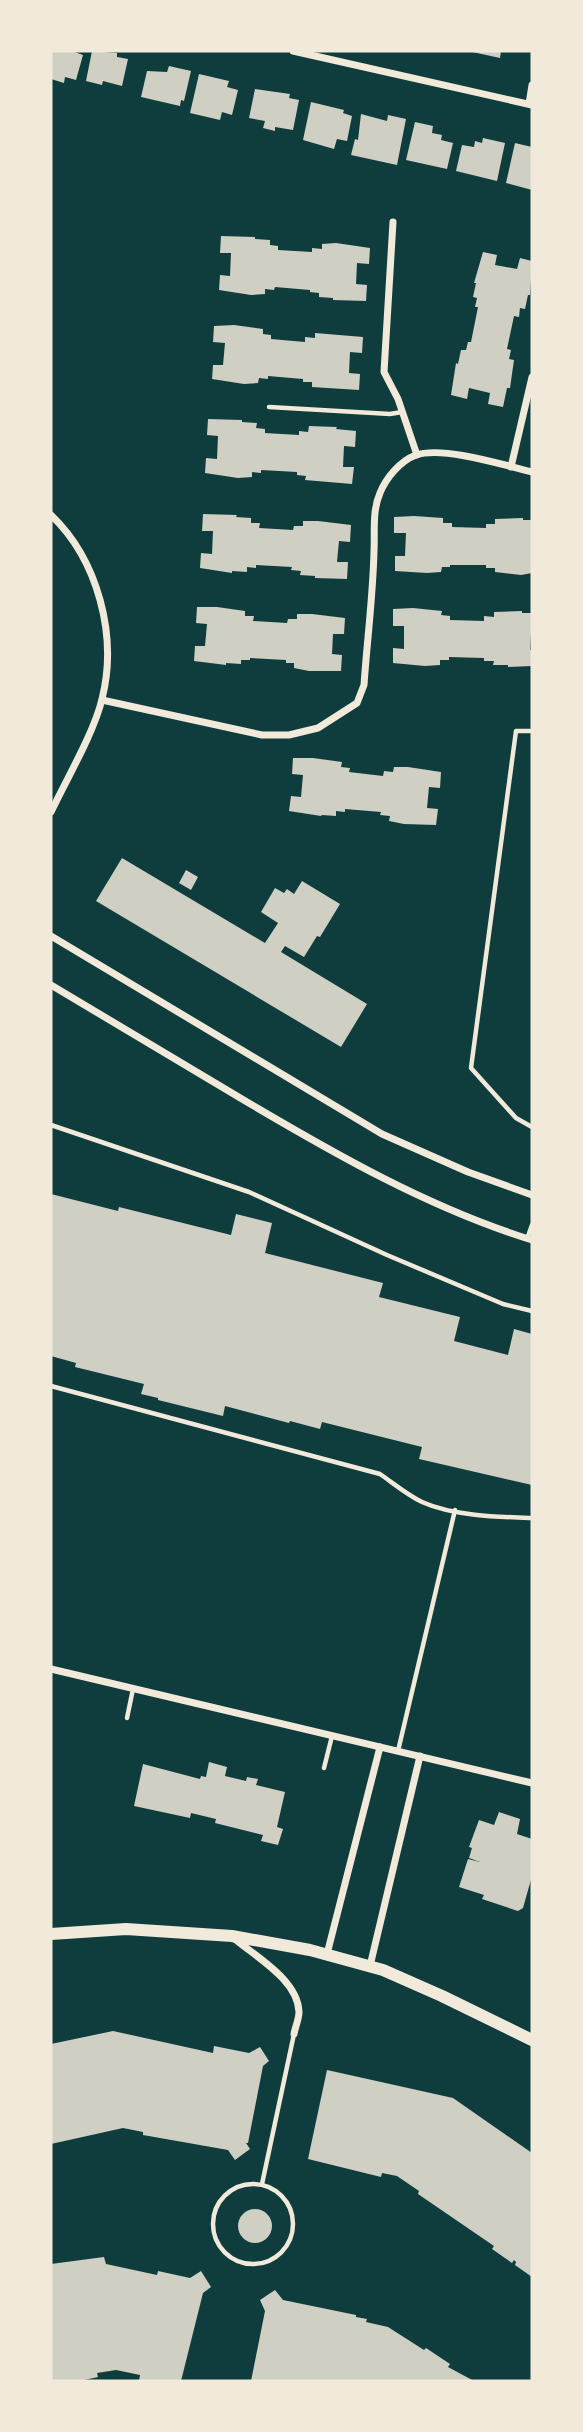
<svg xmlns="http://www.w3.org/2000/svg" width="583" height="2432" font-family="Lato,sans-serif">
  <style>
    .building { fill: #cfcfc3 }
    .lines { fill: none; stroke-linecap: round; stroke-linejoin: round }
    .service { stroke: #f1e9da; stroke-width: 4.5 }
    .minor { stroke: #f1e9da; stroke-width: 7 }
    .secondary { stroke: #f1e9da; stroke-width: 12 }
  </style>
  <rect width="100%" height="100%" fill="#0f3d3e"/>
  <g class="building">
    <path d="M51,51H72L83,55L76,80L65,77L64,83L51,79Z"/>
    <path d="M92,51L117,53V57L128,59L122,86L103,81L102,85L86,81Z"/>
    <path d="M468,51H501L500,58Z"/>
    <path d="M169,66L191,71L184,101L181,100L180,106L141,97L147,71L167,72Z"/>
    <path d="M199,74L229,81L227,87L238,90L232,115L222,112L220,120L190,113Z"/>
    <path d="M255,89L290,94L289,98L299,100L293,130L275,127V131L263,128L265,121L249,118Z"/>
    <path d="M311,102L344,110L343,113L352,116L347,141L337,139L334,149L303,140Z"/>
    <path d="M361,114L387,121L388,115L406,119L397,165L351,155L355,139L358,140Z"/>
    <path d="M415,122L433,126L432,133L442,135L441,140L453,143L447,169L406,160Z"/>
    <path d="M483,138L505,143L497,181L456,171L462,145L474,147L475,141L482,143Z"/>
    <path d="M515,143L532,147V190L506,183Z"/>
    <path d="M221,236L255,237V239L270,240V245L278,246V250L312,252V248L322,249V244L336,243L370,248L369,264L357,263L356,284L367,285L366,301L333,300V298L319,297V293L310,292V290L275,287L274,290L265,289V294L251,295L219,290L220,275L230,276L231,253H220Z"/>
    <path d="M483,252L497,255L495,265L517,269L520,258L532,261L530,295H528L525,309L520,308L519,317L514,316L507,349L511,350L509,359L514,360L510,388H507L503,407L488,404L490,393L469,388L467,399L451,395L456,363L458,364L461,350H466L468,342H471L478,307H475L477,298L473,297L476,283H474Z"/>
    <path d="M234,325L263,329V334L271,335V339L305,342V337L315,338V333L363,337L362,353L350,352L349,373L360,374L359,390L312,387V382H303V379L268,376V379L259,378L258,383L244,384L212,379L213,365H223L225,343L213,342L214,326Z"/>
    <path d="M208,419L242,420V422L257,423L256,428L265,429V433L299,435V431L308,432L309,426L337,427L336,429L356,431L355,447L344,446L343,467H354L352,484L305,480L306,476L297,475V472L261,470V473L252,472V477L238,478L205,473L206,458L217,459L218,436L207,435Z"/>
    <path d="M203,514L237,515L236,517L251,518V523H260L259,528L293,530L294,526H303V521H318L351,525L350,542L339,541L337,562H348L347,579L315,578V576L300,575L301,571L291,570L292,567L256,565V568L247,567V572L232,571V573L200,568L201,553L212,554L213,531H202Z"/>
    <path d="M414,516L443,518V523H452V527L486,528V524H495V519L523,518V520H532V573L521,575L495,572V568H486V565H450V567H442L441,572L427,573L395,571V556H405L406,533H394V517Z"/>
    <path d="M197,607H217L245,611V616H254L253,621L287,623L288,619H297V614H312L345,618L344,634H333L332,654L342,655L341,671H309L294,668V663H286V660L250,658V660H241V664L226,663V665L194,661L195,646H205L207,624L196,623Z"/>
    <path d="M413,608L442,611L441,615L450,616V620L484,621V616L494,617V612L522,611V613H532L530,650H532V666L508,667V665H493L494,661H484V658L449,657V660H440V665L425,666L393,663V648L404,649V626H393V609Z"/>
    <path d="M293,758H313L342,762L341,767L350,768L349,772L383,776L384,771L393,772L394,767H408L441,772L440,788L429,787L427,808L438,809L436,825L404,824L389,821L390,816L380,815L381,812L345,809V812L336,811V816L322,815L321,816L289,811L291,796L301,797L303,775L292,774Z"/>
    <path d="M122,858L265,943L278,923L261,912L275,888L284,893L287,889L294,894L302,881L340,904L320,937L317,936L304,957L285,946L281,952L367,1004L341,1047L96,901Z"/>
    <path d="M186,870L198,877L191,890L179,883Z"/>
    <path d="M51,1194L118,1211L119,1207L231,1235L236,1214L272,1223L265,1253L383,1283L379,1297L460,1317L454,1341L508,1355L514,1329L532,1334V1485L419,1459L422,1447L322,1422L320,1429L290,1421L289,1423L225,1406L223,1416L158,1400V1398L141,1394L144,1384L75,1367L76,1363L51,1356Z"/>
    <path d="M209,1762L227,1767L225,1776L246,1781L247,1777L258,1779L256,1785L285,1792L277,1827L283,1829L278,1845L261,1841L263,1835L215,1823L216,1819L191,1813L190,1818L134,1806L143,1764L200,1779L201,1776L206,1777Z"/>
    <path d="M499,1812L520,1819L517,1834L532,1839V1876L523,1908L518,1911L482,1899L484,1895L459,1887L468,1859L480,1862L469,1858L472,1848L469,1847L479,1820L494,1825Z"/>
    <path d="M113,2031L213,2053L214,2046L249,2053L260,2047L269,2061L263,2066L248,2143H246L250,2149L235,2160L228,2150L143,2135V2132L123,2128L51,2144V2044Z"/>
    <path d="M327,2070L453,2098L532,2153V2277L515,2265L516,2262L514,2260L512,2263L492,2249L494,2246L418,2194L419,2191L397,2176L382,2173L381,2177L308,2159Z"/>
    <circle cx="255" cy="2226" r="17"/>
    <path d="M104,2257L106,2264L157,2275L158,2271L190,2278L201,2271L211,2287L203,2293L181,2381H139L140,2375L116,2370L97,2373L98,2377L80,2381H51V2264Z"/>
    <path d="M275,2290L283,2300L356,2315V2317L367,2319L366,2322L388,2327L424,2350L426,2348L450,2364L448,2367L474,2381H251L265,2311L260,2300Z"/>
  </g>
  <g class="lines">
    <g class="service">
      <path d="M269,407L390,414L402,412"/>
      <path d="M532,731H516L471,1068L516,1118L532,1127"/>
      <path d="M51,1125L249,1192L387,1255L503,1304L532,1311"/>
      <path d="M527,1239L532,1225"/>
      <path d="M51,1386L380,1474C393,1483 407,1495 422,1502C453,1516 499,1517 532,1518"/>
      <path d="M127,1718L133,1689"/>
      <path d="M398,1751L455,1510"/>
      <path d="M324,1768L332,1736"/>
      <circle cx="253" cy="2224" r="40"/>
      <path d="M262,2184L294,2034"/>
    </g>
    <g class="minor">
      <path d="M293,51L532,105"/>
      <path d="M529,104L532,85"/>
      <path d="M393,222L384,372L398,399L417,455"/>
      <path d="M511,467L532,377"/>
      <path d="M51,515C98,560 118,636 102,699C94,733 66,780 51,812"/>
      <path d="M102,700L262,735H289L318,728L357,703L364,685C367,641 373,596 374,551C375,532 372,511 380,493C386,478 400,461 416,455C443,446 504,465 532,472"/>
      <path d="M51,936L382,1134L468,1172L532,1195"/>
      <path d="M51,985C115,1023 178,1061 242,1099C335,1154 429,1208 532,1240"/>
      <path d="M51,1669L532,1783"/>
      <path d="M235,1939C256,1957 298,1980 299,2012C299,2019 295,2028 294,2034"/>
      <path d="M327,1954L380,1747"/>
      <path d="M370,1966L420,1756"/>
    </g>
    <path class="secondary" d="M51,1934L126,1929L232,1936L310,1950L383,1970L442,1996L532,2040"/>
  </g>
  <rect width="583" height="2432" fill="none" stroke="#f1e9da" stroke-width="105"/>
</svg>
